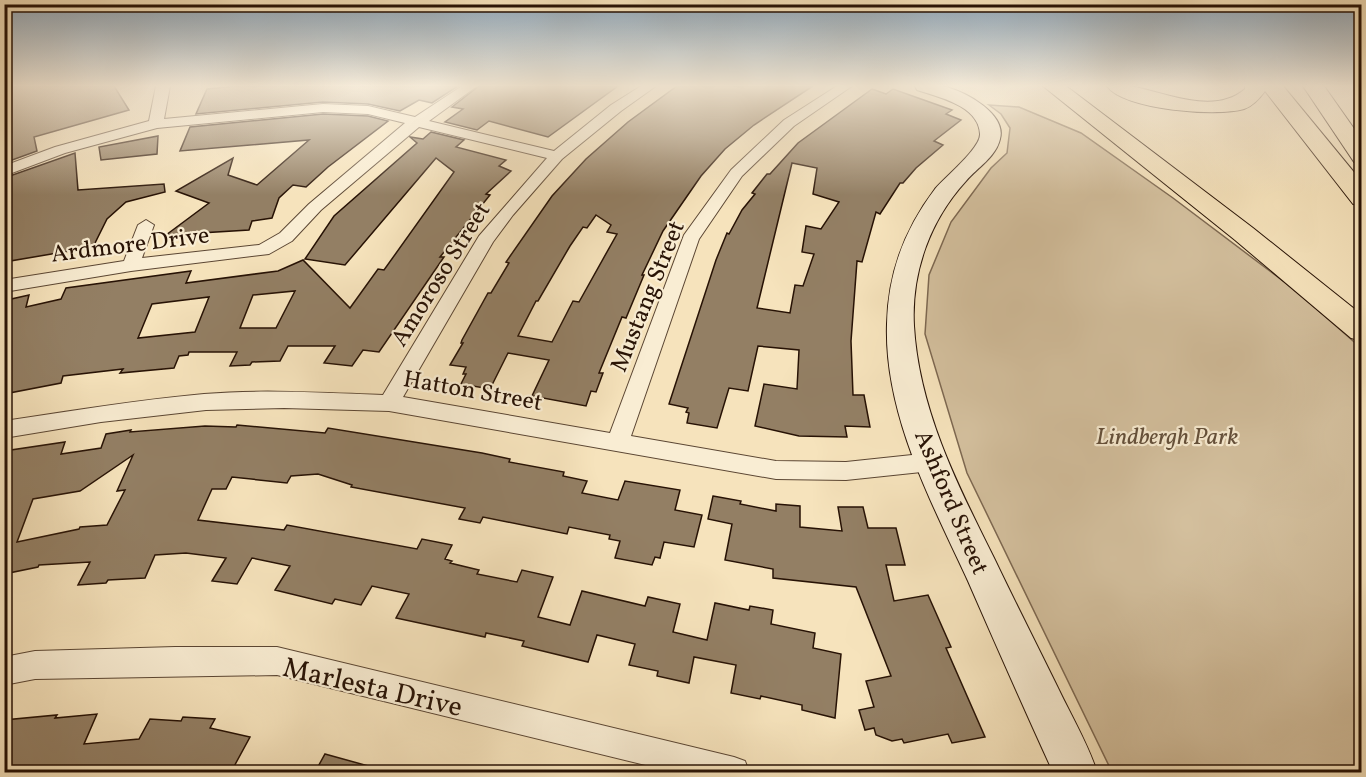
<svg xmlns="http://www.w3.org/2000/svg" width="1366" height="777" font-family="Vollkorn,serif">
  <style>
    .green { fill: #d3bf9d; stroke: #7d6851; stroke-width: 1.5 }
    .building { fill: #937f64; stroke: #271205; stroke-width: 1.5; fill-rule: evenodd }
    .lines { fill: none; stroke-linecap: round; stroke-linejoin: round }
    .street-casing { stroke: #5b4633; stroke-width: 2 }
    .secondary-casing { stroke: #271205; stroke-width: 2 }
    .highway-casing { stroke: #271205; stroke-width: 2 }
    .street { fill: #f9edd3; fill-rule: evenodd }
    .secondary { fill: #f9edd3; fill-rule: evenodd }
    .highway { fill: #f6e3bc; fill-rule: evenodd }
    .labels { text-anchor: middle; stroke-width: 4.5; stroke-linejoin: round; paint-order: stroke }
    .street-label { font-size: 24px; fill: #271205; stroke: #f9edd3 }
    .park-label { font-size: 24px; font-style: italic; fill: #634f3a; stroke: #f9edd3 }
    .near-street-label { font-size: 28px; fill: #271205; stroke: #f9edd3 }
  </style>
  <rect width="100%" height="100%" fill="#f6e3bc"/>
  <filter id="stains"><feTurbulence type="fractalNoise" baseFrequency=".00333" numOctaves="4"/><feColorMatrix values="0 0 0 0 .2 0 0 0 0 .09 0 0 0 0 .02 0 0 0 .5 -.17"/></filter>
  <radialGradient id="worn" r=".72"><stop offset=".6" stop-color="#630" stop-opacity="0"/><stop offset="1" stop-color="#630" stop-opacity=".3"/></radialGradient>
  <path class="green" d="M989,105L1019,107L1081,133L1173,198L1295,290L1361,348V772H1112L967,473L925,334L929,275L951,222L991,168L1007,153L1010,128L1001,114Z"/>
  <g class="building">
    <path d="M4,86H114L129,110L34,137L37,151L4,163Z"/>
    <path d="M237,86H458L432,103L419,100L400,111L368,104L323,102L196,114L207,89Z"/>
    <path d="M479,86H618L548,137L489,121L477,130L445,122L463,109L452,107Z"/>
    <path d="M677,86H813L754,125L725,149L701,176L663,231L642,275H644L626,318L622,317L599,373H603L596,392L591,391L586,406L532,396L549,360L508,353L490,389L461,384L466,374H463L466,367L450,365L463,343H461L462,340L488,293H491L509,263L506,262L552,196L586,159L628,122ZM596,215L611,225L607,232L617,234L579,302L573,301L552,342L518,336L536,301H538L570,246L583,227L587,228Z"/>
    <path d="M872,89L886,94L893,89L921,99L952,110L946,114L961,120L934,141L943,145L916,168L903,183H900L880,214L876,212L862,262L857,261L851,341L853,395H864L870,427L845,426L847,437L799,436L755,426L764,384L797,389L799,350L758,346L748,391L729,388L717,428L687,423L689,413L686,412L688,408L669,404L716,260L727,233L729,234L742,210L755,194L752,193L767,174H770L798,143ZM792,163L817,168L813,194L839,202L821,229L806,226L802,252L814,254L803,286L795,285L790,313L757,308Z"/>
    <path d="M323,114L368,116L388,121L328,167L306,187L293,185L279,198L272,218L252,221L249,230L166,235L209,203L176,191L233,158L228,175L257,185L309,140L180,151L190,127Z"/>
    <path d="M431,132L464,140L456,147L506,160L499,166L511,171L486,194L490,195L440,257H444L379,352L363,350L352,366L324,363L335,346H288L280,361L252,362L250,365L230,366L237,352H189L188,355L179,356L174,368L120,373L123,369L63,376L61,383L4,394V307L7,300L29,295L26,307L61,299L66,288L191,271L186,283L278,271L303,260L350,308L378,269L384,270L454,172L436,158L345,265L305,259L334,216L417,143L410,137L423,139ZM295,291L276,328H240L253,295ZM209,297L195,332L138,338L152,304Z"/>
    <path d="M158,136L157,154L101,160L99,147Z"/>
    <path d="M75,153L78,190L164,184L165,192L126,202L107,219L93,247L4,262V178Z"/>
    <path d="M237,425L325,433L328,428L482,453L510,459L509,462L564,472L563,476L587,481L582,493L618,500L625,481L680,490L675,510L702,515L694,547L664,542L660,558L655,557L652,565L615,558L620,541L609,539L610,535L569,527L567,534L483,517L480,523L459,519L465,508L351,487L352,485L318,474L291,476L287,483L232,477L226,489H212L198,520L284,530L287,525L417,549L422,539L452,545L445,559L452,561L450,563L479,570L477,574L517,582L522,570L553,577L538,617L570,625L582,591L645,606L648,597L680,604L673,632L707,640L715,603L749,610L750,606L773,610L771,624L815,633L813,648L841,654L835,718L802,710V705L761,696L760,699L731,693L736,665L694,657L689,683L657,676L658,671L629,665L635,644L597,635L588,662L522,646L524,641L486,633L485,637L396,618L409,594L372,586L361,605L335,599L332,604L275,590L290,566L252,558L237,584L212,581L226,558L186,553L155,555L145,578L108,580L106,583L78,585L90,562L39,565L38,567L4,574V467L11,450L65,442L61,454L101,448L106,434L131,430L130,432L205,426L236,427ZM133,455L117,491L125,490L107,525L80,527L79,529L17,542L33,499L80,491Z"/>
    <path d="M713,496L741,501L740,504L776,511V504L800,506V527L842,531L838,507H863L868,528H896L905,565H886L894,601L928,595L951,647L946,648L985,737L952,743L948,734L904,743L902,739L892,741L876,735L874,728L865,730L859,710L874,707L866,681L891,676L856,587L773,578V569L725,560L732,524L708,519Z"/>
    <path d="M97,714L84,744L139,739L150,719L181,721L183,717L215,719L210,728L250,737L231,772H4V720L57,715L55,718Z"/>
    <path d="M325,754L372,767L371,772H315Z"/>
  </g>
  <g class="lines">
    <g class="street-casing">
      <g id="street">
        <path d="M156,86H170L164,119L323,104L368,106L415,117L462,86H477L429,121L554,151L611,105L641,86H656L621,111L562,159L513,215L493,242L403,397L610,433L684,235L731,170L784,120L837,86H852L794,126L742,176L699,239L631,436L776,461L846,462L931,453L939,456L942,462L939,468L931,471L846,480L776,479L389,411L284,408L206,410L101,422L4,438V421C71,411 137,400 204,394C263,389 324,393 383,395L479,236L547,158L419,127L321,210L292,241L269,254L131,271L4,292V280L124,261L138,225L146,220L154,225L142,258L259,245L280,233L309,204L405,123L368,114L323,112L157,128L65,153L4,176V166L55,147L149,121Z"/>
        <path d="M175,647H277L734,757L745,761L749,772H674L277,675L35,679L4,685V657L35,651Z"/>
      </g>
    </g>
    <g class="secondary-casing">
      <path id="secondary" d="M915,86C925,86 937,85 946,87C966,92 1007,114 1000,139C996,157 977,168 966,181C930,220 911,273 914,326C919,410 958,486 995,560C1016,604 1038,647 1059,690C1072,717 1088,744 1097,772H1053C1024,709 996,645 968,581C931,501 884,414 887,324C888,273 904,230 935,189C945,177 981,148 980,134C979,106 939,97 917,90Z"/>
    </g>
    <g class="highway-casing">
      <g id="highway">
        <path d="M1043,86H1066L1253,228L1362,315V341L1351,338L1235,240Z"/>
        <path d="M1107,86C1116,86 1127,85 1135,87C1169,94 1215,115 1245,89V86H1283L1362,182V206L1353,204L1265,91C1260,98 1253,106 1244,109C1218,117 1123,110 1107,86Z"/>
        <path d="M1303,86H1324L1362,140V164L1354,162Z"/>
      </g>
    </g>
    <use href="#street" class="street"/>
    <use href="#secondary" class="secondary"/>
    <use href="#highway" class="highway"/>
  </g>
  <linearGradient id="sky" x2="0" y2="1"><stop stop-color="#91aabe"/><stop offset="0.44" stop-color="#fbf2e1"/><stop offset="1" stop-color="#fbf2e1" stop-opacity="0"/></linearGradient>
  <rect width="1366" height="195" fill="url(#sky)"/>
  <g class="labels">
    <g class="street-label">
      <text transform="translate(130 244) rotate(-7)" y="8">Ardmore Drive</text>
      <text transform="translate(440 274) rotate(-58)" y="8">Amoroso Street</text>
      <text transform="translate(647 296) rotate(-68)" y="8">Mustang Street</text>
      <text transform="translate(473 390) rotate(10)" y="8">Hatton Street</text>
      <text transform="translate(952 502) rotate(67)" y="8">Ashford Street</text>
    </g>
    <g class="park-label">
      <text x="1167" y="444">Lindbergh Park</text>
    </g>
    <g class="near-street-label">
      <text transform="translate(373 686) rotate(13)" y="10">Marlesta Drive</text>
    </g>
  </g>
  <rect width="1366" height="777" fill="none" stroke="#f6e3bc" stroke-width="24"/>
  <rect x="6" y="6" width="1354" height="765" fill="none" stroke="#271205" stroke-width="3"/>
  <rect x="12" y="12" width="1342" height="753" fill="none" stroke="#271205" stroke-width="1.5"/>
  <rect width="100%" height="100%" filter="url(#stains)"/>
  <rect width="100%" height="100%" fill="url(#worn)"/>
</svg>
